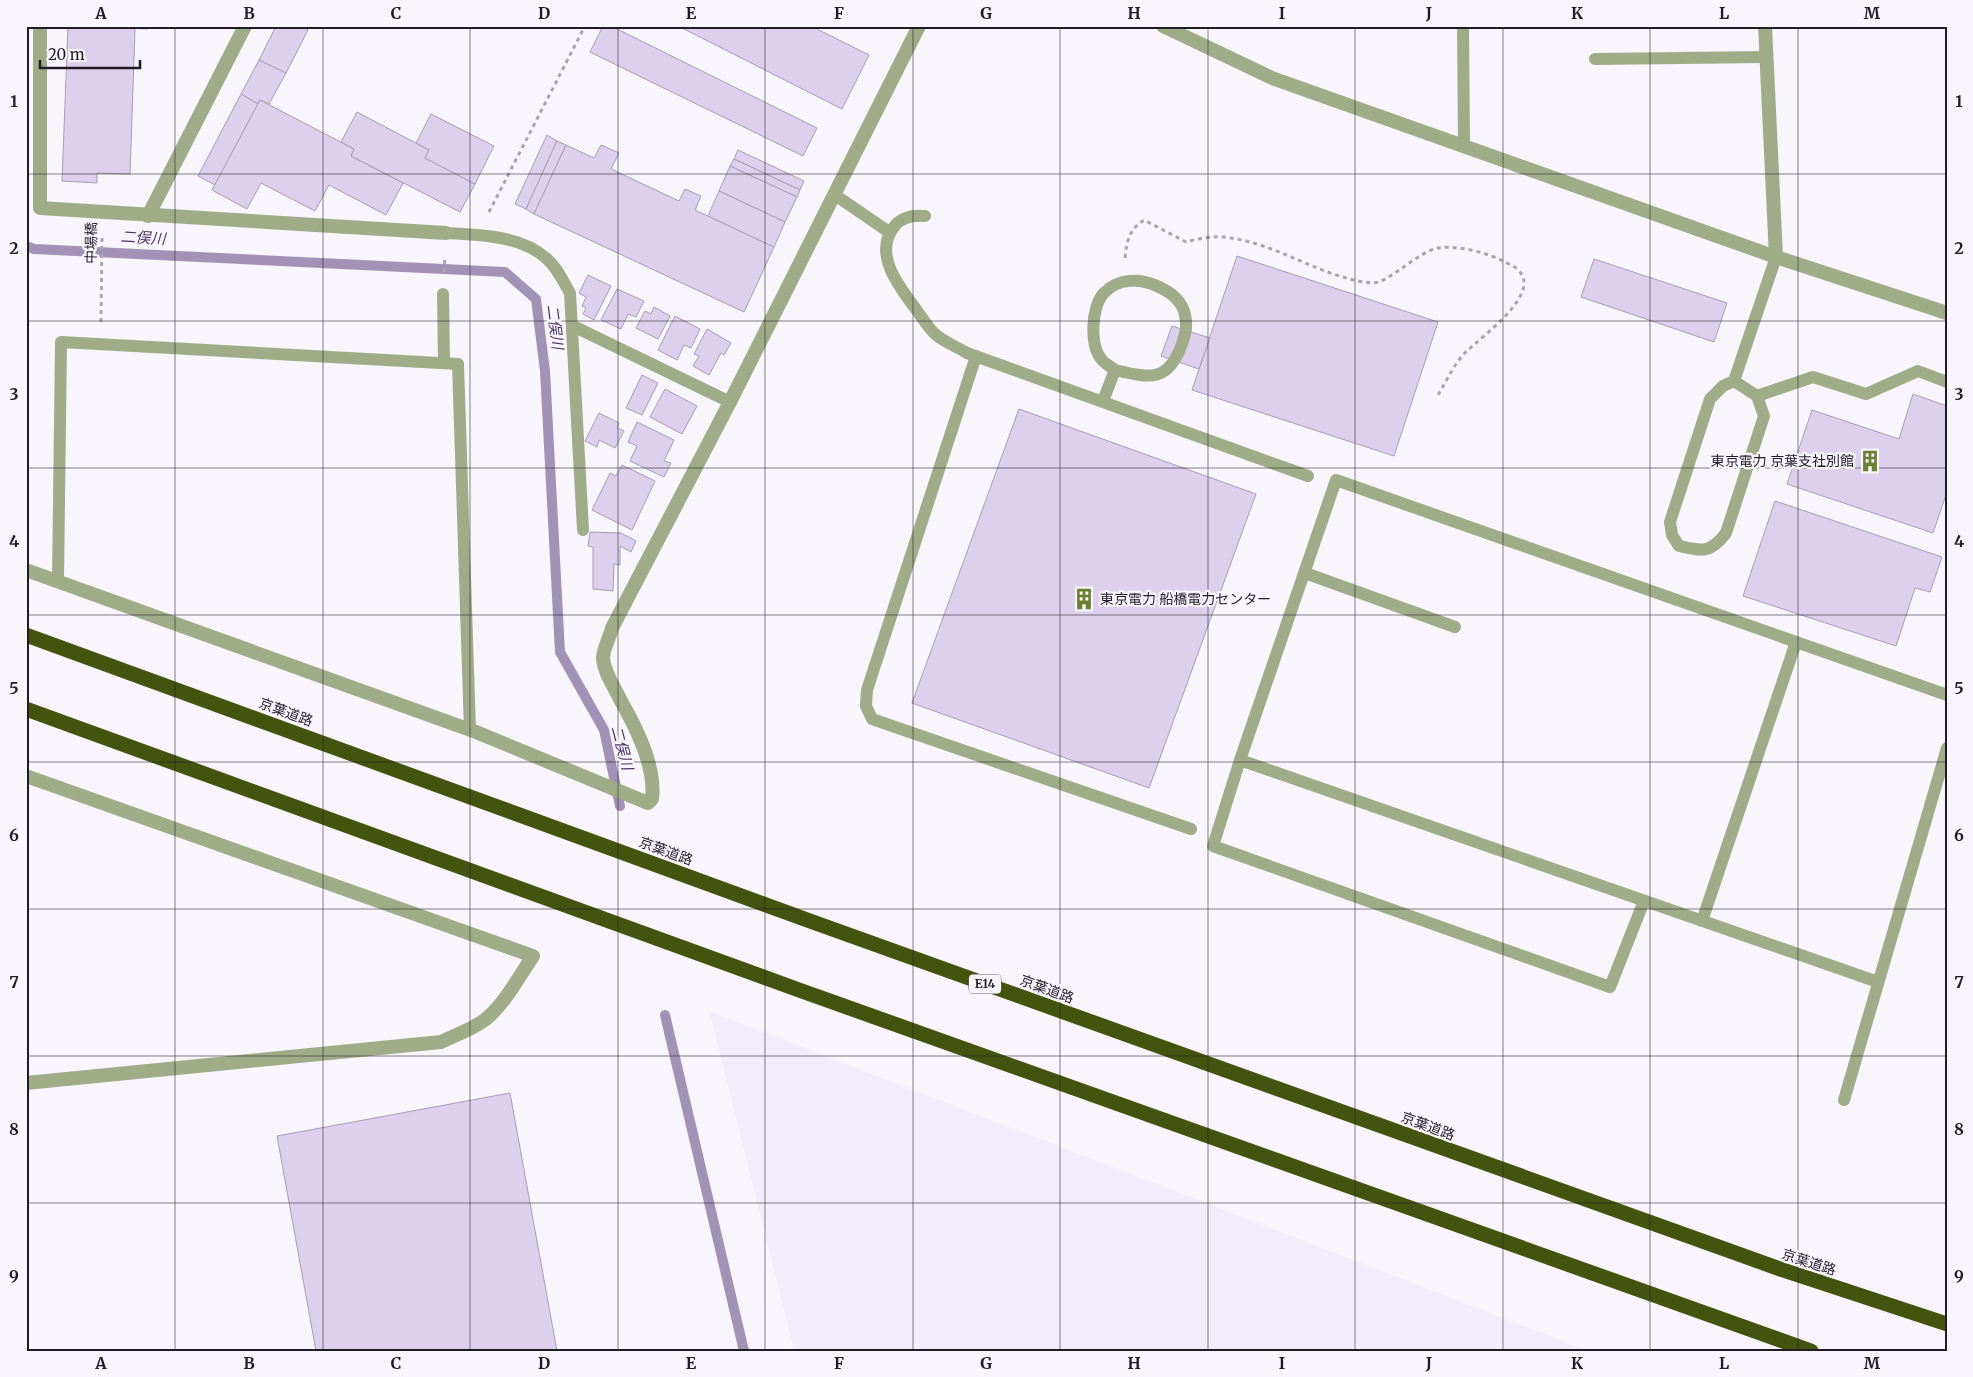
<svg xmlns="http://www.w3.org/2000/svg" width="1973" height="1377" font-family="Merriweather,'Noto Sans JP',serif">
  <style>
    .built { fill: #f3edfb }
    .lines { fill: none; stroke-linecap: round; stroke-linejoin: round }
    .stream { stroke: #a292b6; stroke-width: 10 }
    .building { fill: #dcd0ec; stroke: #a89cb7 }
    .path { stroke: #a8a5ac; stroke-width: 3; stroke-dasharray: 4 4; stroke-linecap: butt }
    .service { stroke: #a0ac88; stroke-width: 12 }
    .minor { stroke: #a0ac88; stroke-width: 14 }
    .motorway { stroke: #44540f; stroke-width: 15 }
    .grid { fill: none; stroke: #201b25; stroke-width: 1; stroke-opacity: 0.55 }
    .labels { text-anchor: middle; stroke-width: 4.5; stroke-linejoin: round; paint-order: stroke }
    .shield { fill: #f8f6fc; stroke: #615d66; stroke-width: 1 }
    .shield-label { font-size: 12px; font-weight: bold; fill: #201b25 }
    .street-label { font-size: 14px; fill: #201b25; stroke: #f8f6fc }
    .poi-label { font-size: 14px; fill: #201b25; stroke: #f8f6fc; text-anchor: end }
    .water-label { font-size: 15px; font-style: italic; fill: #4b3365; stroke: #f8f6fc }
    .neatline { fill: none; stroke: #201b25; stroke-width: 2 }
    .grid-label { font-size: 16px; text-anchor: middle; font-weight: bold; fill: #201b25 }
  </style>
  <rect width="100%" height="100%" fill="#f8f6fc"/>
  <path class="built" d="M709,1011L1589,1351H794Z"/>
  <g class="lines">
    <g class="stream">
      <path d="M26,246L34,249L505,272L536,299L545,371L560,652L604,730L620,806"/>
      <path d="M665,1015L744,1351"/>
    </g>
  </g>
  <g class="building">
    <path d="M68,26H123V28L135,29L130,174L97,173V183L62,181Z"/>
    <path d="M123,26H149L148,29L123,28Z"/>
    <path d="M276,26H301L308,30L286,73L259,60Z"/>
    <path d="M603,26H611L817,128L803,156L590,52Z"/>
    <path d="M678,26H811L869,55L842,109Z"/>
    <path d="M259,60L286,73L269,104L260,100L258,104L241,94Z"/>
    <path d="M241,94L258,104L215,185L198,176Z"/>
    <path d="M260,100L354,149L351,156L403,183L386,215L329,185L315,211L261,183L247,209L212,190Z"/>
    <path d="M357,112L429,150L425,158L475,184L460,212L351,156L354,149L341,142Z"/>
    <path d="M431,114L494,146L475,184L425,158L429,150L416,143Z"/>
    <path d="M547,135L557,141L526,209L515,204Z"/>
    <path d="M557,141L566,145L534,214L526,209Z"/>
    <path d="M566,145L594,158L601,145L619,153L611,169L679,201L685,189L701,196L695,210L774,247L744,312L534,214Z"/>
    <path d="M738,150L804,181L800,190L734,159Z"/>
    <path d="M734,159L800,190L797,197L730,166Z"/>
    <path d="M730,166L797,197L785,222L719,191Z"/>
    <path d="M719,191L785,222L774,247L708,216Z"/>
    <path d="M1237,256L1438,322L1394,456L1192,390Z"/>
    <path d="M1594,259L1727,303L1714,342L1581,297Z"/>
    <path d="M588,275L611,286L594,320L583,314L586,308L582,306L586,297L579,293Z"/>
    <path d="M617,289L644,301L636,317L628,314L621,329L601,320Z"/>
    <path d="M654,307L670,316L658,339L636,328L645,311L651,314Z"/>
    <path d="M675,316L700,329L691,348L684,345L677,360L658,350Z"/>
    <path d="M1172,326L1210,338L1199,369L1161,356Z"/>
    <path d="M707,329L731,343L724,355L721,353L709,375L693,366L699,356L694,354Z"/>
    <path d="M642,375L658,383L642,415L626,408Z"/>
    <path d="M665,389L697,406L682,434L650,417Z"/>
    <path d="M1913,394L1947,406V492L1933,533L1787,484L1812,410L1899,439Z"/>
    <path d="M1019,409L1256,494L1149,788L912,703Z"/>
    <path d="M599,413L619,423L617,428L624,431L615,448L599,440L597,447L585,441Z"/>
    <path d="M637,422L674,440L664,461L671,463L664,477L630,461L637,446L628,442Z"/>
    <path d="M622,465L655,481L632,530L592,510L610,473L616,476Z"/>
    <path d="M1775,501L1942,557L1930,592L1915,588L1896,646L1743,596Z"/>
    <path d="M590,532L621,533L636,541L631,552L620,546V565L614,564L613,591L593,589V547L588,546Z"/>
    <path d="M510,1093L557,1351H316L277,1136Z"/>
  </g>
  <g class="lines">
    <g class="path">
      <path d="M489,212L585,26"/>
      <path d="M1125,258C1127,240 1129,230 1144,220L1186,242C1201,238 1217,235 1231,238C1280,245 1322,278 1372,283C1388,284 1417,252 1438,248C1457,245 1484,252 1501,260C1506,263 1513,265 1517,269C1545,292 1481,337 1467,351C1455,362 1447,380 1438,395"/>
      <path d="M444,272L445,256"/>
      <path d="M101,322L102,236"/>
    </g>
    <g class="service">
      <path d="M1463,26L1464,146"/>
      <path d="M1595,59L1766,57"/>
      <path d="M835,195L889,232"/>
      <path d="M925,216C913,215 901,217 894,227C872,255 901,289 918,312C923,319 928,327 934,333C942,341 957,347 967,353L1308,476"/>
      <path d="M446,233C479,235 520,235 546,258C557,267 563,281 570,293L583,530"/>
      <path d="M443,294L444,362"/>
      <path d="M573,326L730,402"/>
      <path d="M976,356L867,690L866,706L872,719L1191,829"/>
      <path d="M1734,381L1757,396L1764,416L1726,533C1710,554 1702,551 1679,546L1672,535L1670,522L1710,399L1723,386Z"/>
      <path d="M1734,381L1776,257"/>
      <path d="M1757,396L1813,377L1866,394L1918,371L1947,382"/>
      <path d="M1103,401L1115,370C1111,367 1106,364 1103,361C1089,347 1091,306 1104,293C1118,278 1140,278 1157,286C1170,292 1179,298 1184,311C1188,324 1186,332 1182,344C1168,383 1150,378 1115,370"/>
      <path d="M1305,573L1455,627"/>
      <path d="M58,581L61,342L458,364L470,730"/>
      <path d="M1240,760L1213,846L1610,987L1644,901"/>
      <path d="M1702,921L1796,642"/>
      <path d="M1878,982L1240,760L1336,480L1947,695"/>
      <path d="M1844,1100L1947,748"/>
    </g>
    <g class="minor">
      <path d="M40,26V208L446,233"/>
      <path d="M1163,26L1272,78L1776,257L1947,313"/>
      <path d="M1765,26L1776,257"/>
      <path d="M148,216L245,26"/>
      <path d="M26,570L476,732L648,803L652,799C656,767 637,729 621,701C615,688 604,673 603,658C603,649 610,637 612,628L730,402L919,26"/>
      <path d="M26,776L533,956C519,977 505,1003 486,1019C473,1029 456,1035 441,1042L26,1083"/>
    </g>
    <g class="motorway">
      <path d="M26,635L810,921L1783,1270L1947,1324"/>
      <path d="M26,709L799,990L1811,1351"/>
    </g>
  </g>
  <path class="grid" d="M175,26V1351M323,26V1351M470,26V1351M618,26V1351M765,26V1351M913,26V1351M1060,26V1351M1208,26V1351M1355,26V1351M1503,26V1351M1650,26V1351M1798,26V1351M26,174H1947M26,321H1947M26,468H1947M26,615H1947M26,762H1947M26,909H1947M26,1056H1947M26,1203H1947"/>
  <defs>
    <g id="building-bare" transform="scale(1.725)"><path d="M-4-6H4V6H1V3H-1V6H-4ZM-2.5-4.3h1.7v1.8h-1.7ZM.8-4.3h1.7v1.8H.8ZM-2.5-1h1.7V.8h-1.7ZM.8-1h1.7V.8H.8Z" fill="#6a7f2f" stroke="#f8f6fc" stroke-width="2.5" paint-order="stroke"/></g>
  </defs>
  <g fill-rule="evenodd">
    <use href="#building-bare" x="1870" y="461"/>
    <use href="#building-bare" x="1084" y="599"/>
  </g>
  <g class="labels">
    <rect class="shield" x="969" y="974.5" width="32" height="19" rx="4"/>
    <g class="shield-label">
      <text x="985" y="988">E14</text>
    </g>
    <g class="street-label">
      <text transform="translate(91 243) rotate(-89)" y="5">中場橋</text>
      <text transform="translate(286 712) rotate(20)" y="5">京葉道路</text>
      <text transform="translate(666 851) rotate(20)" y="5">京葉道路</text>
      <text transform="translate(1047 989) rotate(20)" y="5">京葉道路</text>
      <text transform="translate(1428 1126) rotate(20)" y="5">京葉道路</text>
      <text transform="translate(1809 1262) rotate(18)" y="5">京葉道路</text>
    </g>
    <g class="poi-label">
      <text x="1854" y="466">東京電力 京葉支社別館</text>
      <text x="1100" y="604" text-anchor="start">東京電力 船橋電力センター</text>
    </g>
    <g class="water-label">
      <text transform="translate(143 238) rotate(3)" y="5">二俣川</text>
      <text transform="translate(555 327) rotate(83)" y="5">二俣川</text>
      <text transform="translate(622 748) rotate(75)" y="5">二俣川</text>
    </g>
  </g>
  <rect width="1973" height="1377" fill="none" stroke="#f8f6fc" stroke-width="55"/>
  <path d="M40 60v8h100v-8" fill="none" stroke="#201b25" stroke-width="2.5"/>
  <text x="48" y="60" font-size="15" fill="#201b25" stroke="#f8f6fc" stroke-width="4" paint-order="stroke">20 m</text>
  <rect x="28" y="28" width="1918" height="1322" class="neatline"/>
  <g class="grid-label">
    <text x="101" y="19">A</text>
    <text x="249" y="19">B</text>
    <text x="396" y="19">C</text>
    <text x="544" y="19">D</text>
    <text x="691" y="19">E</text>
    <text x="839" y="19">F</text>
    <text x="986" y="19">G</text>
    <text x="1134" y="19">H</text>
    <text x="1282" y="19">I</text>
    <text x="1429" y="19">J</text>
    <text x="1577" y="19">K</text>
    <text x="1724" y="19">L</text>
    <text x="1872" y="19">M</text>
    <text x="14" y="107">1</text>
    <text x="1959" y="107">1</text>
    <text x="14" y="254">2</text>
    <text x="1959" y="254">2</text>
    <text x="14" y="400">3</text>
    <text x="1959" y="400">3</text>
    <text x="14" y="547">4</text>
    <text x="1959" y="547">4</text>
    <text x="14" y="694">5</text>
    <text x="1959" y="694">5</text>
    <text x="14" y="841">6</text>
    <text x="1959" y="841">6</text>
    <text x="14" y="988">7</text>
    <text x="1959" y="988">7</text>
    <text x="14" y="1135">8</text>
    <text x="1959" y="1135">8</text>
    <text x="14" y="1282">9</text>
    <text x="1959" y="1282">9</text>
    <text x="101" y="1369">A</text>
    <text x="249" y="1369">B</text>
    <text x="396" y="1369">C</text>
    <text x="544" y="1369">D</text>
    <text x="691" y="1369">E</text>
    <text x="839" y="1369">F</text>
    <text x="986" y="1369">G</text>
    <text x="1134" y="1369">H</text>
    <text x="1282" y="1369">I</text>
    <text x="1429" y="1369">J</text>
    <text x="1577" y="1369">K</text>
    <text x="1724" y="1369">L</text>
    <text x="1872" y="1369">M</text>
  </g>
</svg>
